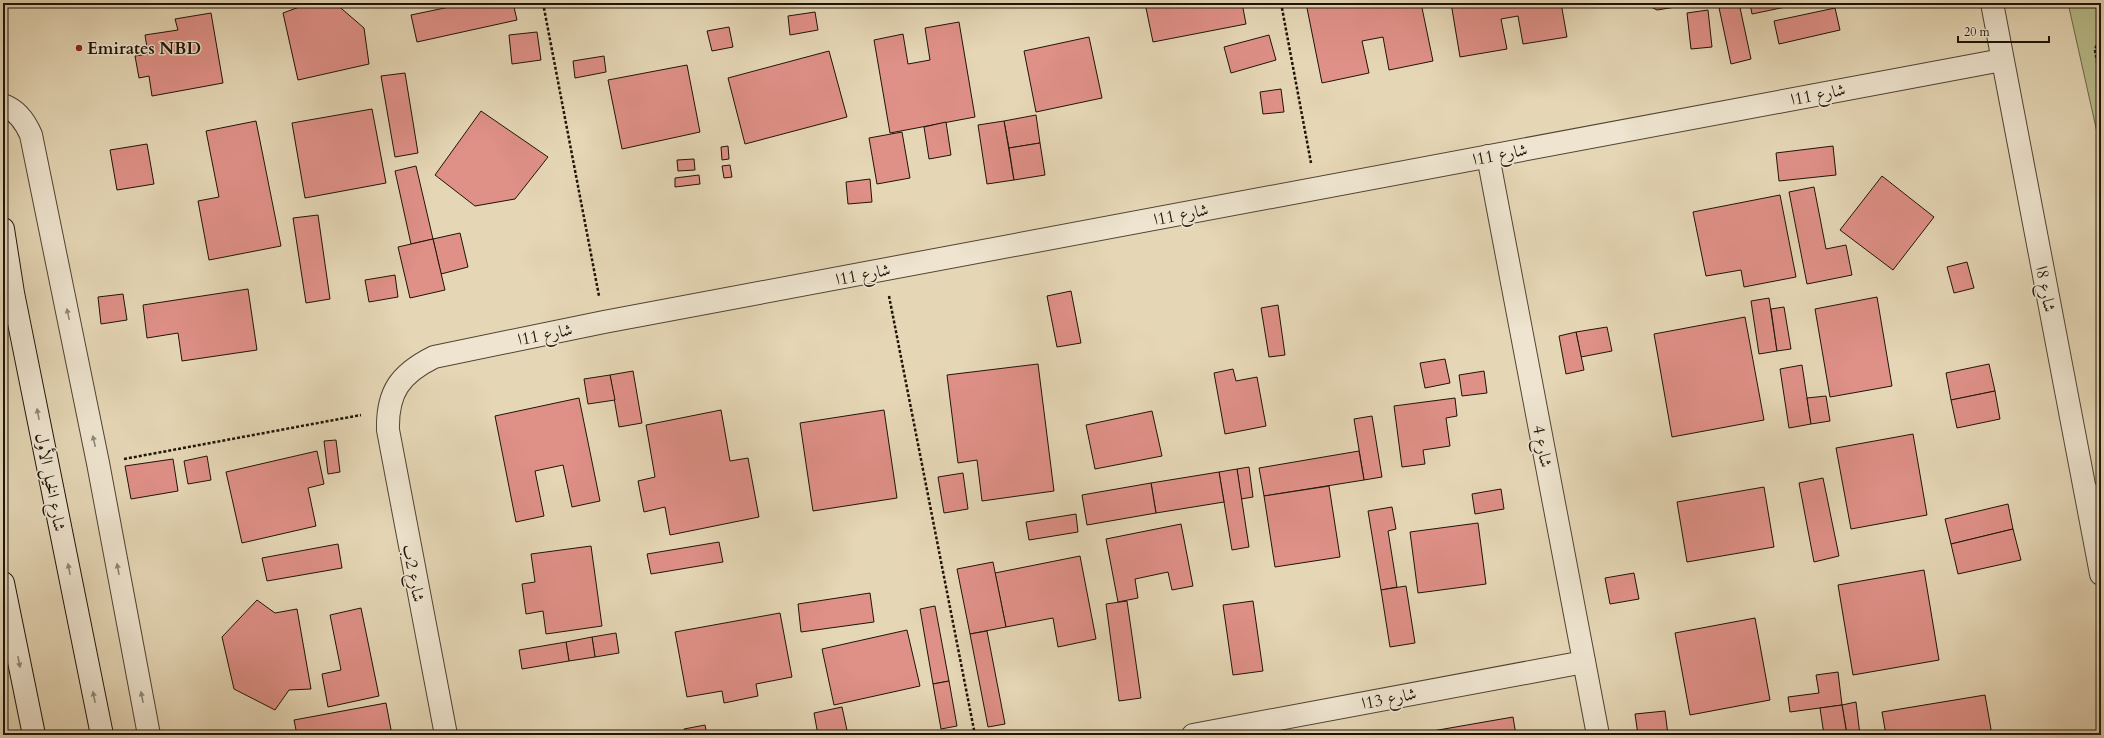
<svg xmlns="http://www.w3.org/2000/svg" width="2104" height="738" font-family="Cardo,Amiri,serif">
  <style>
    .green { fill: #b8bd8b; stroke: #6b6849 }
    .building { fill: #df9087; stroke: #1e1407 }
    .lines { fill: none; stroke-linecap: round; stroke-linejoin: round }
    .lane-casing { stroke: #504432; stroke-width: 14 }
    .street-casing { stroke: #504432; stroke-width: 24 }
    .secondary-casing { stroke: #1e1407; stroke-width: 24 }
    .path { stroke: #1e1407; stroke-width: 2.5; stroke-dasharray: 3 2; stroke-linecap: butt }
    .lane { stroke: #eee4cf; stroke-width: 13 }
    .street { stroke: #eee4cf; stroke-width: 22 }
    .secondary { stroke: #eee4cf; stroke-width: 22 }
    .oneway { fill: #908675 }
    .poi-dot { fill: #8f2418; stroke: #eee4cf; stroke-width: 1.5 }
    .labels { text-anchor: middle; stroke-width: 3; stroke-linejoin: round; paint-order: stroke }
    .poi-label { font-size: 17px; font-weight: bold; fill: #1e1407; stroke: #eee4cf; text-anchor: start }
    .street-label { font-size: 17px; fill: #1e1407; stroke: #eee4cf }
  </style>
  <rect width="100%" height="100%" fill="#e5d6b5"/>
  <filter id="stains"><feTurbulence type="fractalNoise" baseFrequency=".005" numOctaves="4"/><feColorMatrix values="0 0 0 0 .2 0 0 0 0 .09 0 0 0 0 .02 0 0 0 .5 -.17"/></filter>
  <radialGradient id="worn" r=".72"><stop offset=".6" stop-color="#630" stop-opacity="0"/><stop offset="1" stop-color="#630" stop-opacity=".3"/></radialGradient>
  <path class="green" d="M2068,3H2101V150Z"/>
  <g class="building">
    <path d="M310,3H335L364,28L369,64L298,80L283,13Z"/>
    <path d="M458,3H513L517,20L417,42L411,15L459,5Z"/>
    <path d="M926,3H952L926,7Z"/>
    <path d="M1145,3H1242L1246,24L1153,42Z"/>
    <path d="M1306,3H1421L1433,61L1389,70L1383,37L1362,41L1369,73L1322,83Z"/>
    <path d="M1451,3H1561L1567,37L1523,44L1518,16L1501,19L1507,49L1460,57Z"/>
    <path d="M1643,3H1701L1657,10Z"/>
    <path d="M1718,3H1739L1751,59L1731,64Z"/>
    <path d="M1750,3H1805L1752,14Z"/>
    <path d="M1835,8L1840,30L1779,44L1774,21Z"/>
    <path d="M1708,10L1712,47L1691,49L1687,13Z"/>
    <path d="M815,12L818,30L790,35L788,16Z"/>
    <path d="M211,13L223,83L152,96L149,76L139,78L135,56L148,54L145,35L178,30L175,19Z"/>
    <path d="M959,22L975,117L890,133L874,40L903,34L908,64L930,60L925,28Z"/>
    <path d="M729,27L733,47L712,51L707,31Z"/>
    <path d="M537,32L541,60L512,64L509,35Z"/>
    <path d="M1269,35L1276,60L1231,73L1224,47Z"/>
    <path d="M1089,37L1102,98L1036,112L1024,51Z"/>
    <path d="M829,51L847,117L745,144L728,78Z"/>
    <path d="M604,56L606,72L575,78L573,61Z"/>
    <path d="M687,65L700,132L622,149L608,80Z"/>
    <path d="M405,73L418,153L395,157L381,76Z"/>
    <path d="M1281,89L1284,112L1263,114L1260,92Z"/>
    <path d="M372,109L386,183L305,198L292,123Z"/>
    <path d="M481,111L548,157L515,199L475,206L435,175Z"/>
    <path d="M1036,115L1040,143L1009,148L1004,121Z"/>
    <path d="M256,121L281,246L209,260L198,201L219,197L206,131Z"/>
    <path d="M1004,121L1014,180L987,184L978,125Z"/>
    <path d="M946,122L951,155L929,159L924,127Z"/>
    <path d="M902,132L910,178L877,184L869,138Z"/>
    <path d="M1040,143L1045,175L1014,180L1009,148Z"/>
    <path d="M147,144L154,184L117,190L110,150Z"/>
    <path d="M728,146L729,159L722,160L721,147Z"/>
    <path d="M1833,146L1836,175L1779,181L1776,153Z"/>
    <path d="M694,159L695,170L678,171L677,160Z"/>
    <path d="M730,165L732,177L724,178L722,166Z"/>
    <path d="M416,166L433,239L411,244L395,171Z"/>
    <path d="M699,175L700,184L675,187V178Z"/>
    <path d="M1882,176L1934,217L1893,270L1840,230Z"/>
    <path d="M870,179L872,202L848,204L846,182Z"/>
    <path d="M1814,187L1826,249L1846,245L1852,275L1807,284L1789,192Z"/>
    <path d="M1780,195L1796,277L1744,287L1741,270L1706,276L1693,212Z"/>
    <path d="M318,215L330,299L306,303L293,218Z"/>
    <path d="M460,233L468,267L441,274L433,239Z"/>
    <path d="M433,239L445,290L410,298L398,247Z"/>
    <path d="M1967,262L1974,288L1954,293L1947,267Z"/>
    <path d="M395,275L398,297L369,302L365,280Z"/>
    <path d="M248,289L257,350L182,361L178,333L147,338L143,305Z"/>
    <path d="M1071,291L1081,343L1057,347L1047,296Z"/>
    <path d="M123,294L127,320L101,324L98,297Z"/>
    <path d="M1877,297L1892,386L1830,397L1815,309Z"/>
    <path d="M1769,298L1777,351L1759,354L1751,301Z"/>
    <path d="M1278,305L1285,355L1269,357L1261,308Z"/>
    <path d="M1784,307L1791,349L1777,351L1771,309Z"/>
    <path d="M1745,317L1764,420L1672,437L1654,334Z"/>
    <path d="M1607,327L1612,351L1581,357L1576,332Z"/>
    <path d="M1576,332L1584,370L1566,374L1559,336Z"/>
    <path d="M1445,359L1450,383L1425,388L1420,363Z"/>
    <path d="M1038,364L1054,491L982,501L977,460L958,463L947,375Z"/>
    <path d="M1989,364L1995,391L1951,400L1946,373Z"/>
    <path d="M1802,365L1811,424L1789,428L1780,369Z"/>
    <path d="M1233,369L1236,381L1257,377L1266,426L1225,434L1214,373Z"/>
    <path d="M633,371L642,423L619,427L610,375Z"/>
    <path d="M1484,371L1487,393L1462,396L1459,375Z"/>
    <path d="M610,375L615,400L588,404L584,379Z"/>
    <path d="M1995,391L2000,419L1957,428L1951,400Z"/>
    <path d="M1826,396L1830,421L1811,424L1807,398Z"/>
    <path d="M579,398L600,501L572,507L563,465L535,471L544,516L516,522L495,416Z"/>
    <path d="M1455,398L1457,416L1446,418L1450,446L1423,450L1425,464L1402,467L1394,406Z"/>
    <path d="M721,410L730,461L748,458L759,517L670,535L665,507L644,512L638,481L655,477L646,425Z"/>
    <path d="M884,410L897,498L813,511L800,423Z"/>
    <path d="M1152,411L1162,456L1095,469L1086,425Z"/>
    <path d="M1372,416L1382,477L1364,480L1354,419Z"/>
    <path d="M1913,434L1927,515L1851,529L1836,448Z"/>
    <path d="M336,440L340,472L328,474L324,441Z"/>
    <path d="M317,451L324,484L308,488L316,526L242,543L226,472Z"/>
    <path d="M1359,451L1364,480L1264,496L1259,468Z"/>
    <path d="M207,456L211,480L188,484L184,461Z"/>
    <path d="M173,459L178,491L131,499L125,466Z"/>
    <path d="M1249,467L1253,497L1241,499L1237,469Z"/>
    <path d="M1237,469L1249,547L1232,550L1219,472Z"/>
    <path d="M1219,472L1224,502L1156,513L1151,483Z"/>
    <path d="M963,473L968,509L944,513L938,477Z"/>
    <path d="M1823,478L1839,556L1814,562L1799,483Z"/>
    <path d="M1151,483L1156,513L1087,525L1082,495Z"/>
    <path d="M1329,486L1340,557L1275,567L1264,496Z"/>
    <path d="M1764,487L1774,547L1687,562L1677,502Z"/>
    <path d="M1501,489L1504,509L1475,514L1472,494Z"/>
    <path d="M2008,504L2013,529L1951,544L1945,519Z"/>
    <path d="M1392,507L1396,529L1388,531L1397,587L1381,590L1368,511Z"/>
    <path d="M1076,514L1078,532L1029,540L1026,522Z"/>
    <path d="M1478,523L1486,584L1418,593L1410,532Z"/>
    <path d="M1181,524L1193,586L1172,590L1168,572L1135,579L1138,598L1118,602L1106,539Z"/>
    <path d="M2013,529L2021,560L1958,574L1951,544Z"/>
    <path d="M719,542L723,562L651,574L647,554Z"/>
    <path d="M338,544L342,568L267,581L262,558Z"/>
    <path d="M591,546L602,626L546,634L543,611L526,614L522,584L535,582L531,554Z"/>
    <path d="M1080,556L1096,639L1058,647L1053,618L1006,627L995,573Z"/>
    <path d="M993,562L1006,627L970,634L957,569Z"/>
    <path d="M1924,570L1939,660L1853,675L1838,585Z"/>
    <path d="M1634,573L1639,599L1610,604L1605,578Z"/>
    <path d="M1406,586L1415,643L1390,647L1381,590Z"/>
    <path d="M870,593L874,622L801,632L798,604Z"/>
    <path d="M257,600L275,613L297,609L311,689L289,690L275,710L234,689L222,637Z"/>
    <path d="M1127,601L1141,698L1119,701L1106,604Z"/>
    <path d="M1253,601L1263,671L1233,675L1223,605Z"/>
    <path d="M935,606L949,681L933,684L920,609Z"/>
    <path d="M361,608L379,696L328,707L322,674L341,670L330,615Z"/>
    <path d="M780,613L792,677L756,684L758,696L724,703L722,691L687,697L675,632Z"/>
    <path d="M1755,618L1770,700L1690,715L1675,633Z"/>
    <path d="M907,630L920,686L834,705L822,649Z"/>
    <path d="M987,631L1005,724L988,727L970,634Z"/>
    <path d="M616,633L619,653L595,657L592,637Z"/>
    <path d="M592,637L595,657L569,661L566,642Z"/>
    <path d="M566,642L569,661L522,669L519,650Z"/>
    <path d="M1838,672L1842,705L1790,712L1788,697L1819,693L1816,675Z"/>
    <path d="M949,681L957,726L941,729L933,684Z"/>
    <path d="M1985,695L1992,735H1886L1882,712Z"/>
    <path d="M1856,702L1860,735H1847L1842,705Z"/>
    <path d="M386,703L392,735H297L294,720Z"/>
    <path d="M1842,705L1847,735H1824L1820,708Z"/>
    <path d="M842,707L848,735H818L814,713Z"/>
    <path d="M1665,711L1668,735H1638L1635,714Z"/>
    <path d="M1513,717L1516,735H1421V733Z"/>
    <path d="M705,725L707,735H685L684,729Z"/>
  </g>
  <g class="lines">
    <g class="lane-casing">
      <path id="lane" d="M2085,491H2101"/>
    </g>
    <g class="street-casing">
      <g id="street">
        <path d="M1992,3L2101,574"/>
        <path d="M3,105C17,110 25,121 31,135L98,463L149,735"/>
        <path d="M1488,156L1598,735"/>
        <path d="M446,735L388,430C387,392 400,374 434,357L604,322L2002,60"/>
        <path d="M1193,735L1584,662"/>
      </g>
    </g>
    <g class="secondary-casing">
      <g id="secondary">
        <path d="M3,229L13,293L102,735"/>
        <path d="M3,583L34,735"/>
      </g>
    </g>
    <g class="path">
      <path d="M543,3L599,296"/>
      <path d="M1281,3L1311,163"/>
      <path d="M2101,31L2095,50L2101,84"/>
      <path d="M889,296L975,735"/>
      <path d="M124,459L361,415"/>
    </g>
    <use href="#lane" class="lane"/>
    <use href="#street" class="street"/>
    <use href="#secondary" class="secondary"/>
  </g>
  <defs><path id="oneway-solid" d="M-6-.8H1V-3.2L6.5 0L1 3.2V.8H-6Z"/></defs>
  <g class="oneway">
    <use href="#oneway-solid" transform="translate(68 314) rotate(-102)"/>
    <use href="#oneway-solid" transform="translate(38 414) rotate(-101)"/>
    <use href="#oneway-solid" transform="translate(94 441) rotate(-102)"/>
    <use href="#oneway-solid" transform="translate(69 569) rotate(-101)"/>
    <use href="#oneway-solid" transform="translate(118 569) rotate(-101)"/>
    <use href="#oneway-solid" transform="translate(19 662) rotate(79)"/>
    <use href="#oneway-solid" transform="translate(94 697) rotate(-101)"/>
    <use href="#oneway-solid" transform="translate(142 697) rotate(-101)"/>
  </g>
  <circle class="poi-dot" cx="79" cy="48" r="4"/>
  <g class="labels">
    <g class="poi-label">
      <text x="87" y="54">Emirates NBD</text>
    </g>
    <g class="street-label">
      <text transform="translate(1818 94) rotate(-11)" y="6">شارع 11ا</text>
      <text transform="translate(1500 154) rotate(-11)" y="6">شارع 11ا</text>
      <text transform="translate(1181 214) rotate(-11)" y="6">شارع 11ا</text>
      <text transform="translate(863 274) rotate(-11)" y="6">شارع 11ا</text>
      <text transform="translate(2046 289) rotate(79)" y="6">شارع 8ا</text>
      <text transform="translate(545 334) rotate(-11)" y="6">شارع 11ا</text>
      <text transform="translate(1543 446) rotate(79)" y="6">شارع 4</text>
      <text transform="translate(51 482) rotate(79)" y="6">شارع الخيل الأول</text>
      <text transform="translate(414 573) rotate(79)" y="6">شارع 2ب</text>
      <text transform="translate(1389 698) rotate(-11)" y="6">شارع 13ا</text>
    </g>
  </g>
  <rect width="2104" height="738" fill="none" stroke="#e5d6b5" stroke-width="16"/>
  <rect x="4" y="4" width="2096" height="730" fill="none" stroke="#1e1407" stroke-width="2"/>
  <rect x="8" y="8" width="2088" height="722" fill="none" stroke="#1e1407"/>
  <path d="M1958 36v6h91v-6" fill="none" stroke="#1e1407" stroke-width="2"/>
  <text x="1964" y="36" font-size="12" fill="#1e1407" stroke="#eee4cf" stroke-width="3" paint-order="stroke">20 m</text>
  <rect width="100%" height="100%" filter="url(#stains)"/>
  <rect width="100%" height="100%" fill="url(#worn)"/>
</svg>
